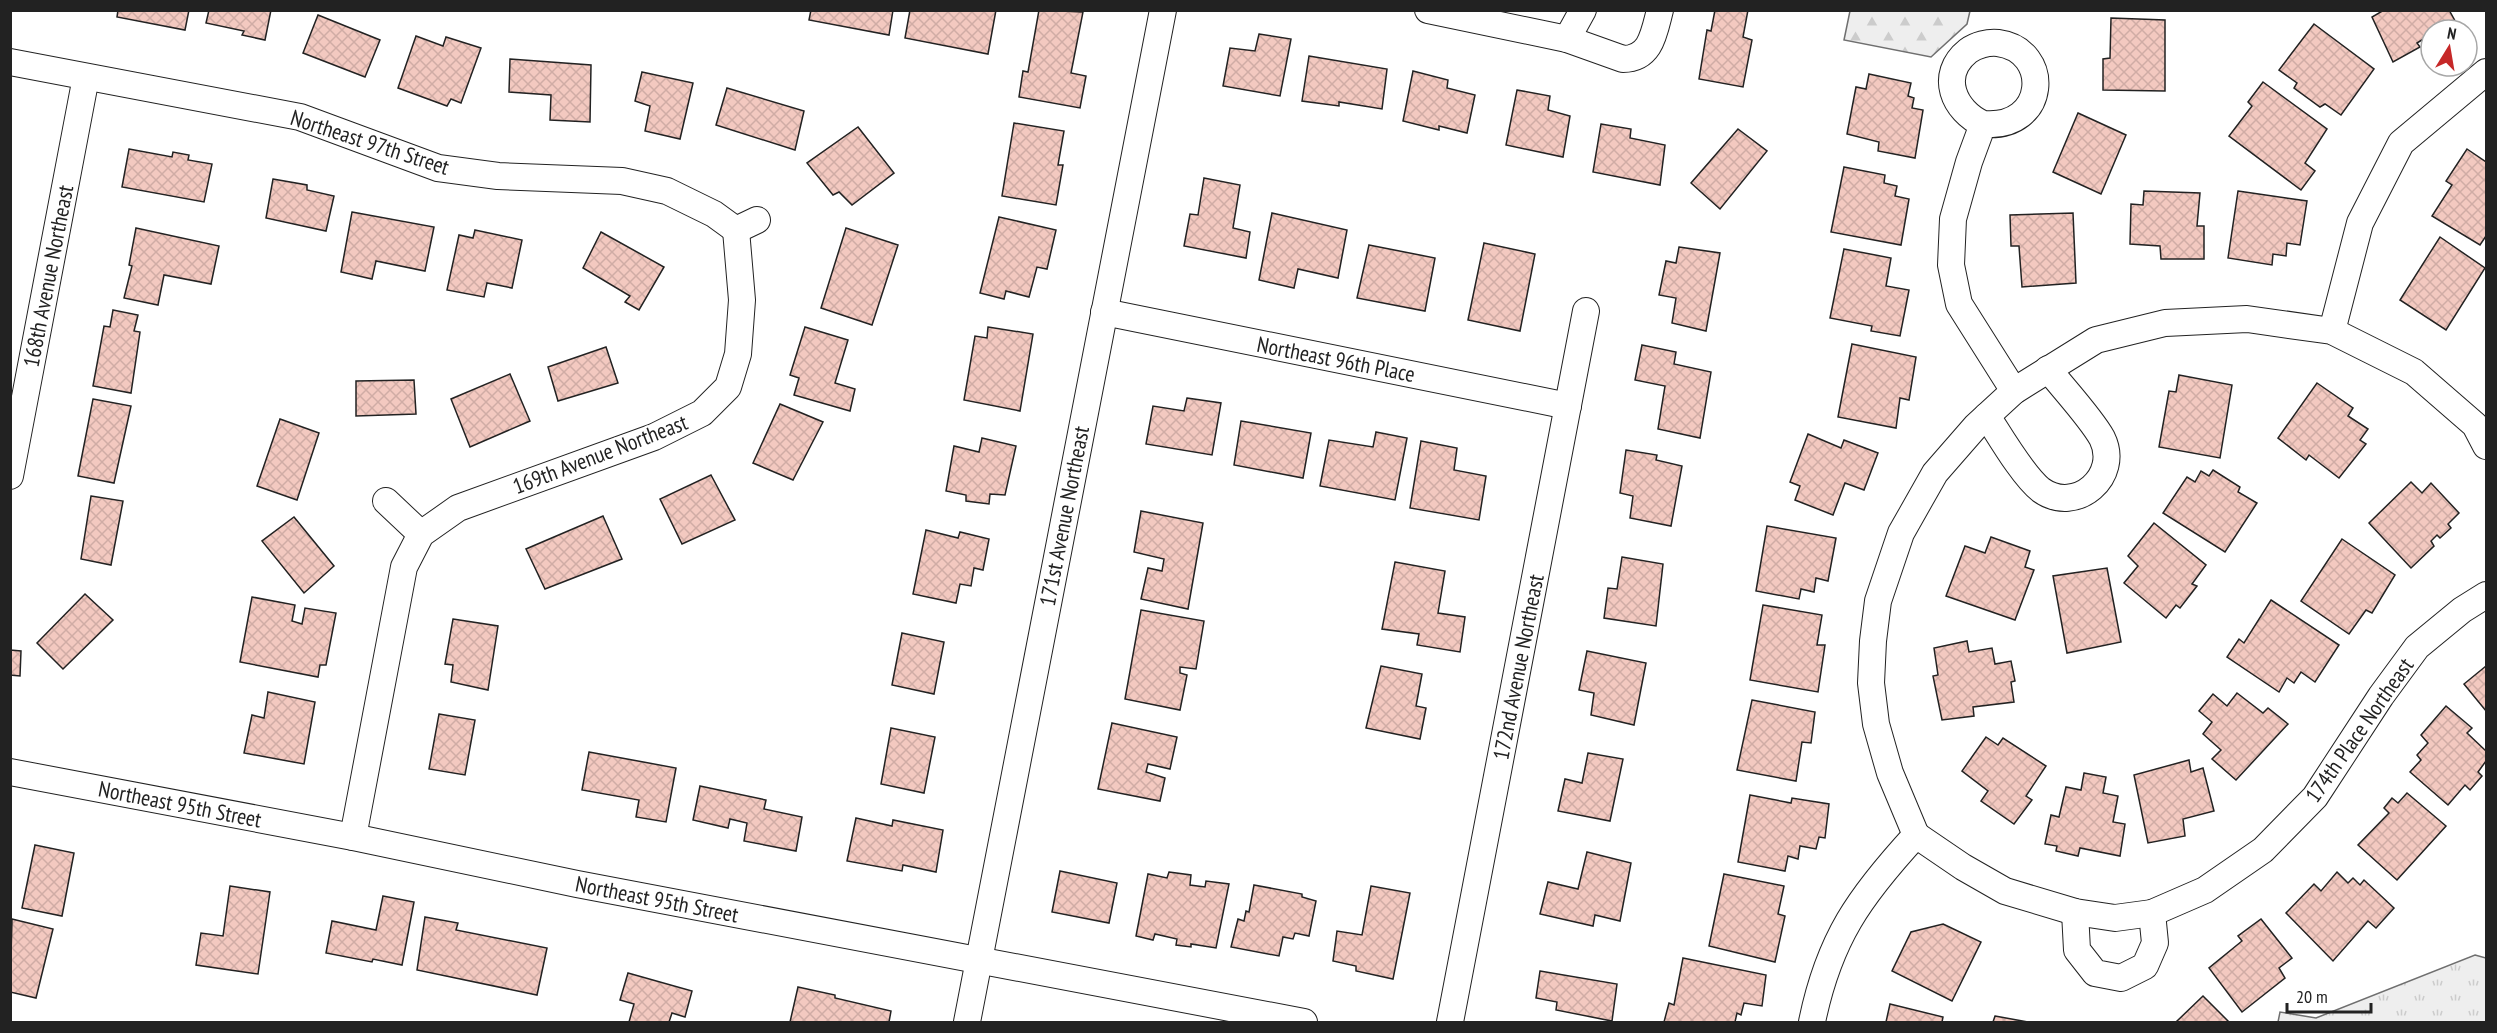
<svg xmlns="http://www.w3.org/2000/svg" width="2497" height="1033" font-family="'PT Sans Narrow',sans-serif">
  <style>
    .grass { fill: url(#grass-tufts); stroke: #6f6f6f; stroke-width: 1.5 }
    .forest { fill: url(#forest-firs); stroke: #6f6f6f; stroke-width: 1.5 }
    .building { fill: url(#building-cross-hatch); stroke: #222; stroke-width: 1.5 }
    .lines { fill: none; stroke-linecap: round; stroke-linejoin: round }
    .street-casing { stroke: #222; stroke-width: 28 }
    .street { stroke: #fff; stroke-width: 26 }
    .labels { text-anchor: middle; stroke-width: 4.5; stroke-linejoin: round; paint-order: stroke }
    .street-label { font-size: 22px; fill: #222; stroke: #fff }
  </style>
  <defs>
    <pattern id="grass-tufts" width="24" height="20" patternUnits="userSpaceOnUse" patternTransform="scale(1.5)"><rect width="24" height="20" fill="#eee"/><path d="M3 7l-1-3M5 7V3M7 7l1-3M15 17l-1-3M17 17v-4M19 17l1-3" fill="none" stroke="#ccc"/></pattern>
    <pattern id="forest-firs" width="22" height="20" patternUnits="userSpaceOnUse" patternTransform="scale(1.5)"><rect width="22" height="20" fill="#eee"/><path d="M5 1l3.5 6h-7zM16 11l3.5 6h-7z" fill="#ccc"/></pattern>
    <pattern id="building-cross-hatch" width="8" height="8" patternUnits="userSpaceOnUse" patternTransform="scale(1.5)"><rect width="8" height="8" fill="#f3c9c0"/><path d="M0 0l8 8M0 8l8-8" fill="none" stroke="#d0aca5"/></pattern>
  </defs>
  <rect width="100%" height="100%" fill="#fff"/>
  <path class="grass" d="M2475,955L2486,958V1022H2278L2280,1012L2316,1018Z"/>
  <path class="forest" d="M1850,11V10L1970,11L1967,24L1931,57L1844,40Z"/>
  <g class="building">
    <path d="M118,10H189L185,30L117,17Z"/>
    <path d="M209,10H271L265,40L242,35L244,31L206,23Z"/>
    <path d="M811,10H893L889,35L809,20Z"/>
    <path d="M910,10H996L988,54L905,38Z"/>
    <path d="M1039,10L1083,12L1071,73L1086,76L1080,108L1019,97L1023,71L1028,72Z"/>
    <path d="M1715,10H1748L1743,37L1752,40L1743,87L1699,79L1707,30L1711,31Z"/>
    <path d="M2384,10H2449L2459,28L2455,30H2431V41L2428,36L2417,43L2420,47L2393,62L2372,17Z"/>
    <path d="M318,15L380,40L365,77L303,53Z"/>
    <path d="M2111,18L2165,20V91L2103,90V59L2110,58Z"/>
    <path d="M2314,24L2374,69L2341,115L2325,104L2320,107L2294,88L2297,83L2279,70Z"/>
    <path d="M1259,34L1291,39L1280,96L1223,86L1230,48L1255,51Z"/>
    <path d="M416,36L443,46L446,37L481,48L461,103L451,99L447,106L398,88Z"/>
    <path d="M1309,56L1387,69L1382,109L1339,102V106L1302,101Z"/>
    <path d="M510,59L591,65L590,122L550,120L551,95L509,92Z"/>
    <path d="M1413,71L1448,80L1447,88L1475,95L1467,133L1439,126V130L1403,121Z"/>
    <path d="M642,72L693,83L680,139L645,131L650,106L635,101Z"/>
    <path d="M1869,74L1911,83L1908,96L1914,98L1912,108L1923,110L1915,158L1878,151L1879,142L1847,134L1856,87L1866,89Z"/>
    <path d="M2263,82L2327,129L2305,163L2315,171L2301,190L2229,136L2252,106L2248,102Z"/>
    <path d="M727,88L804,111L795,150L716,125Z"/>
    <path d="M1517,90L1550,96L1548,110L1570,116L1563,157L1506,145Z"/>
    <path d="M2078,113L2126,135L2101,194L2053,172Z"/>
    <path d="M1014,123L1064,131L1058,165H1063L1056,205L1002,196Z"/>
    <path d="M1601,124L1631,129L1630,138L1665,145L1660,185L1593,172Z"/>
    <path d="M858,127L894,173L852,205L839,192L833,195L807,163Z"/>
    <path d="M1738,129L1767,151L1720,209L1691,183Z"/>
    <path d="M129,149L172,157L173,152L189,155L188,160L212,164L204,202L122,187Z"/>
    <path d="M2467,149L2486,162V236L2480,245L2432,216L2452,185L2446,181Z"/>
    <path d="M1844,167L1885,175L1884,183L1897,186L1895,196L1909,199L1901,245L1831,232Z"/>
    <path d="M1204,178L1240,185L1233,228L1250,232L1246,258L1184,246L1190,214L1198,215Z"/>
    <path d="M273,179L307,185V190L334,196L326,231L266,218Z"/>
    <path d="M2144,191L2200,193L2197,226H2204V259H2161L2160,246L2130,244L2131,204L2143,205Z"/>
    <path d="M2238,191L2307,201L2300,245L2287,243L2286,256L2273,254L2272,265L2228,258Z"/>
    <path d="M352,212L434,227L425,271L376,261L372,279L341,272Z"/>
    <path d="M1272,213L1347,230L1338,278L1298,269L1294,288L1259,280Z"/>
    <path d="M2073,213L2076,283L2022,287L2019,246H2011L2010,215Z"/>
    <path d="M999,217L1056,230L1047,269L1037,267L1029,297L1006,291L1004,299L980,293Z"/>
    <path d="M136,228L219,246L211,284L164,275L158,305L124,298L132,266L129,265Z"/>
    <path d="M846,228L898,245L872,325L821,308Z"/>
    <path d="M475,230L522,240L512,288L487,283L484,297L447,290L459,235L473,238Z"/>
    <path d="M601,232L664,267L639,310L625,302L630,296L583,268Z"/>
    <path d="M2440,237L2485,268L2446,330L2400,300Z"/>
    <path d="M1484,243L1535,254L1520,331L1468,320Z"/>
    <path d="M1369,245L1435,258L1425,311L1357,298Z"/>
    <path d="M1679,247L1720,253L1706,331L1672,323L1676,298L1659,295L1666,261L1676,263Z"/>
    <path d="M1844,249L1891,258L1886,286L1909,290L1900,336L1871,331L1872,326L1830,318Z"/>
    <path d="M113,310L138,315L134,331L140,332L131,393L93,386L104,326L110,327Z"/>
    <path d="M805,327L848,340L835,383L855,389L850,411L794,395L799,378L790,375Z"/>
    <path d="M988,327L1033,334L1020,411L964,400L975,336L987,338Z"/>
    <path d="M1852,344L1916,357L1909,400L1900,398L1896,428L1838,417Z"/>
    <path d="M1642,345L1676,352L1674,364L1711,372L1700,438L1658,429L1665,386L1635,380Z"/>
    <path d="M606,347L618,383L558,401L548,367Z"/>
    <path d="M510,374L530,421L470,447L451,399Z"/>
    <path d="M2179,375L2232,385L2220,458L2159,447L2169,391L2176,392Z"/>
    <path d="M414,380L416,414L356,416V381Z"/>
    <path d="M2317,383L2353,408L2348,416L2368,429L2360,440L2366,444L2339,478L2309,455L2306,460L2278,438Z"/>
    <path d="M1187,398L1221,403L1212,455L1146,444L1153,406L1184,411Z"/>
    <path d="M93,399L131,406L114,483L78,476Z"/>
    <path d="M780,404L823,422L793,480L753,463Z"/>
    <path d="M280,419L319,433L297,500L257,486Z"/>
    <path d="M1241,421L1311,433L1303,478L1234,465Z"/>
    <path d="M1376,432L1407,438L1395,500L1320,486L1329,440L1373,447Z"/>
    <path d="M1808,434L1841,448L1844,440L1878,453L1864,490L1845,483L1833,515L1795,500L1800,486L1790,482Z"/>
    <path d="M982,438L1016,446L1005,495L990,494L989,504L966,501V495L946,491L954,446L979,452Z"/>
    <path d="M1421,441L1457,448L1454,470L1486,476L1479,520L1410,508Z"/>
    <path d="M1626,450L1657,455L1656,460L1682,466L1671,526L1630,518L1633,496L1620,493Z"/>
    <path d="M2213,470L2240,487L2238,492L2257,503L2225,552L2163,513L2187,477L2195,482L2201,471L2209,476Z"/>
    <path d="M711,475L735,520L682,544L660,499Z"/>
    <path d="M2411,482L2422,493L2431,483L2459,513L2448,524L2451,528L2440,538L2437,535L2431,541L2434,546L2411,568L2369,523Z"/>
    <path d="M91,496L123,501L111,565L81,559Z"/>
    <path d="M1141,511L1203,523L1188,609L1141,599L1148,568L1162,571L1164,559L1134,552Z"/>
    <path d="M603,516L622,559L545,589L526,549Z"/>
    <path d="M294,517L334,566L304,593L262,541Z"/>
    <path d="M2154,523L2206,565L2192,584L2197,586L2180,608L2176,605L2166,618L2124,583L2138,566L2128,556Z"/>
    <path d="M1767,526L1836,538L1828,581L1816,578L1814,592L1801,589L1799,599L1756,591Z"/>
    <path d="M926,530L958,538L960,532L989,539L983,570L974,568L971,586L960,584L956,603L913,594Z"/>
    <path d="M1991,537L2030,551L2025,567L2034,570L2015,620L1946,596L1965,546L1985,553Z"/>
    <path d="M2342,539L2395,575L2372,613L2366,610L2349,634L2301,601Z"/>
    <path d="M1622,557L1663,564L1656,626L1604,618L1608,588L1617,589Z"/>
    <path d="M1395,562L1445,571L1438,613L1465,617L1460,652L1417,645L1419,634L1382,629Z"/>
    <path d="M2107,568L2121,642L2067,653L2053,576Z"/>
    <path d="M85,594L113,620L63,669L37,643Z"/>
    <path d="M252,597L295,605L292,621L302,624L305,608L336,613L326,665H320L318,677L240,662Z"/>
    <path d="M2271,600L2339,645L2315,682L2301,672L2294,683L2287,678L2279,692L2227,657L2239,639L2244,643Z"/>
    <path d="M1763,605L1822,615L1817,645H1825L1818,692L1750,680Z"/>
    <path d="M1141,610L1204,621L1196,669L1180,667V673L1187,675L1180,710L1125,699Z"/>
    <path d="M453,619L498,626L488,690L451,682L453,665L445,664Z"/>
    <path d="M902,633L944,642L934,694L892,685Z"/>
    <path d="M1967,641L1969,652L1992,648L1995,664L2011,661L2015,681L2011,682L2014,702L1973,707L1974,716L1942,720L1933,676L1938,675L1934,648Z"/>
    <path d="M10,650L21,651L20,676L10,675Z"/>
    <path d="M1587,651L1646,663L1634,725L1591,715L1594,693L1579,690Z"/>
    <path d="M1381,666L1422,674L1416,706L1426,708L1420,739L1366,728Z"/>
    <path d="M2486,666V711L2464,684Z"/>
    <path d="M268,692L315,702L304,764L244,753L252,715L264,718Z"/>
    <path d="M2237,693L2263,713L2268,708L2288,724L2236,780L2212,759L2221,750L2203,734L2212,722L2199,711L2213,694L2227,706Z"/>
    <path d="M1752,700L1815,712L1811,743L1802,742L1796,781L1737,770Z"/>
    <path d="M2446,706L2472,728L2467,733L2486,751V761L2478,772L2482,776L2470,790L2465,785L2448,805L2410,772L2421,760L2417,755L2428,743L2421,735Z"/>
    <path d="M439,714L475,720L465,775L429,769Z"/>
    <path d="M1112,723L1177,737L1170,769L1148,764L1146,772L1165,778L1160,801L1098,789Z"/>
    <path d="M891,728L935,737L924,793L881,784Z"/>
    <path d="M1986,737L1998,745L2003,738L2046,766L2026,796L2032,800L2014,824L1981,801L1988,791L1962,771Z"/>
    <path d="M589,752L676,768L666,822L636,817L639,800L582,790Z"/>
    <path d="M1588,753L1623,759L1610,821L1558,811L1565,779L1582,783Z"/>
    <path d="M2189,760L2191,772L2203,768L2214,811L2183,819L2185,836L2148,843L2134,775Z"/>
    <path d="M2084,773L2106,777L2103,793L2118,796L2113,822L2125,824L2120,856L2080,848L2078,856L2056,851L2057,846L2045,844L2051,815L2059,817L2066,787L2081,790Z"/>
    <path d="M700,786L766,800L764,809L802,817L796,851L744,841L747,823L730,819L728,828L693,820Z"/>
    <path d="M2407,793L2446,826L2397,880L2358,845L2389,813L2384,808L2392,798L2398,803Z"/>
    <path d="M1750,795L1791,803L1792,798L1829,804L1825,838L1819,837L1816,849L1800,846L1798,859L1788,856L1785,871L1738,862Z"/>
    <path d="M856,818L892,826L893,820L943,830L936,872L903,865L902,871L847,861Z"/>
    <path d="M35,845L74,853L62,916L22,908Z"/>
    <path d="M1587,852L1631,863L1620,921L1595,915L1593,926L1540,914L1548,882L1578,889Z"/>
    <path d="M1060,871L1117,883L1109,923L1052,912Z"/>
    <path d="M1169,872L1191,875L1190,885L1205,887L1206,881L1229,884L1216,948L1191,944V947L1176,945L1177,939L1155,934L1153,940L1136,936L1148,874L1167,878Z"/>
    <path d="M2337,872L2348,883L2353,878L2360,885L2364,880L2394,908L2376,928L2368,921L2333,961L2286,913L2314,884L2321,891Z"/>
    <path d="M1724,874L1784,886L1778,914L1785,916L1775,962L1709,946Z"/>
    <path d="M1254,885L1302,894V897L1316,901L1309,936L1295,933L1293,939L1283,937L1279,956L1231,947L1238,919L1244,921L1246,911L1249,912Z"/>
    <path d="M230,886L270,892L258,974L196,965L201,933L223,936Z"/>
    <path d="M1371,886L1410,893L1393,979L1356,971V966L1333,961L1337,931L1362,935Z"/>
    <path d="M383,896L414,902L402,965L373,959L372,962L326,953L332,921L376,930Z"/>
    <path d="M425,917L458,923L456,930L547,948L537,995L417,970Z"/>
    <path d="M12,919L53,929L36,998L10,992Z"/>
    <path d="M2261,919L2292,958L2279,968L2285,978L2242,1012L2209,968L2242,941L2238,936Z"/>
    <path d="M1943,924L1981,942L1952,1001L1892,971L1911,932Z"/>
    <path d="M1683,958L1766,975L1762,1006L1744,1003L1741,1015L1737,1013L1735,1022H1664L1669,1003L1674,1005Z"/>
    <path d="M1540,971L1617,984L1612,1021L1556,1010L1557,1002L1536,998Z"/>
    <path d="M628,973L692,991L685,1017L672,1013L669,1022H629L634,1004L620,1000Z"/>
    <path d="M798,987L835,995V998L891,1011L889,1022H790Z"/>
    <path d="M2203,996L2229,1022H2176Z"/>
    <path d="M1890,1004L1943,1017L1942,1022H1886Z"/>
    <path d="M1995,1016L2028,1022H1993Z"/>
  </g>
  <g class="lines">
    <g class="street-casing">
      <g id="street">
        <path d="M1428,10L1567,39L1623,59C1651,59 1654,33 1660,10"/>
        <path d="M1567,39L1583,10"/>
        <path d="M10,62L300,117L438,168L498,176L622,181L667,191L714,214L736,230"/>
        <path d="M1983,124C1954,111 1938,75 1968,51C1976,45 1988,42 1998,43C2052,50 2048,130 1983,124L1969,162L1953,219L1951,265L1959,304L2014,391"/>
        <path d="M736,230L757,220"/>
        <path d="M1104,312L1568,406"/>
        <path d="M2332,331L2360,223L2401,143L2486,72"/>
        <path d="M1987,416C2000,436 2023,476 2041,490C2076,515 2121,476 2102,438C2091,418 2063,388 2048,369"/>
        <path d="M10,476L86,77"/>
        <path d="M386,501L421,534"/>
        <path d="M10,772L353,837L577,884L1304,1022"/>
        <path d="M1916,835L1890,773L1876,724L1871,683L1873,641L1878,601L1901,533L1935,473L1976,426L2014,391L2096,340L2165,323L2247,319L2332,331L2414,372L2475,425L2486,446"/>
        <path d="M1916,835L1963,867L2005,891L2075,912L2115,918L2152,913L2205,890L2263,850L2315,797L2381,696L2417,647L2462,610L2486,595"/>
        <path d="M353,837L404,567L421,534L458,508L654,437L702,413L728,387L738,354L742,300L736,230"/>
        <path d="M2075,912L2077,950L2095,973L2121,978L2145,966L2155,943L2152,913"/>
        <path d="M967,1022L1163,10"/>
        <path d="M1450,1022L1586,311"/>
        <path d="M1812,1022C1829,939 1859,897 1916,835"/>
      </g>
    </g>
    <use href="#street" class="street"/>
  </g>
  <g class="labels">
    <g class="street-label">
      <text transform="translate(370 142) rotate(18)" y="8">Northeast 97th Street</text>
      <text transform="translate(48 276) rotate(-79)" y="8">168th Avenue Northeast</text>
      <text transform="translate(1336 359) rotate(11)" y="8">Northeast 96th Place</text>
      <text transform="translate(600 454) rotate(-21)" y="8">169th Avenue Northeast</text>
      <text transform="translate(1064 516) rotate(-79)" y="8">171st Avenue Northeast</text>
      <text transform="translate(1518 667) rotate(-79)" y="8">172nd Avenue Northeast</text>
      <text transform="translate(2359 730) rotate(-55)" y="8">174th Place Northeast</text>
      <text transform="translate(180 804) rotate(11)" y="8">Northeast 95th Street</text>
      <text transform="translate(657 899) rotate(11)" y="8">Northeast 95th Street</text>
    </g>
  </g>
  <rect width="2497" height="1033" fill="none" stroke="#222222" stroke-width="24"/>
  <g transform="translate(2449 48) rotate(11)"><circle r="28" fill="#ffffff" stroke="#a7a7a7" stroke-width="1.5"/>
  <path d="M0-4.5L10 22L0 15L-10 22Z" fill="#c62828"/>
  <text y="-9" font-size="16" font-weight="bold" text-anchor="middle" fill="#222222">N</text>
  </g>
  <path d="M2287 1003v9h84v-9" fill="none" stroke="#222222" stroke-width="3"/>
  <text x="2296" y="1003" font-size="18" fill="#222222" stroke="#ffffff" stroke-width="4.5" paint-order="stroke">20 m</text>
</svg>
